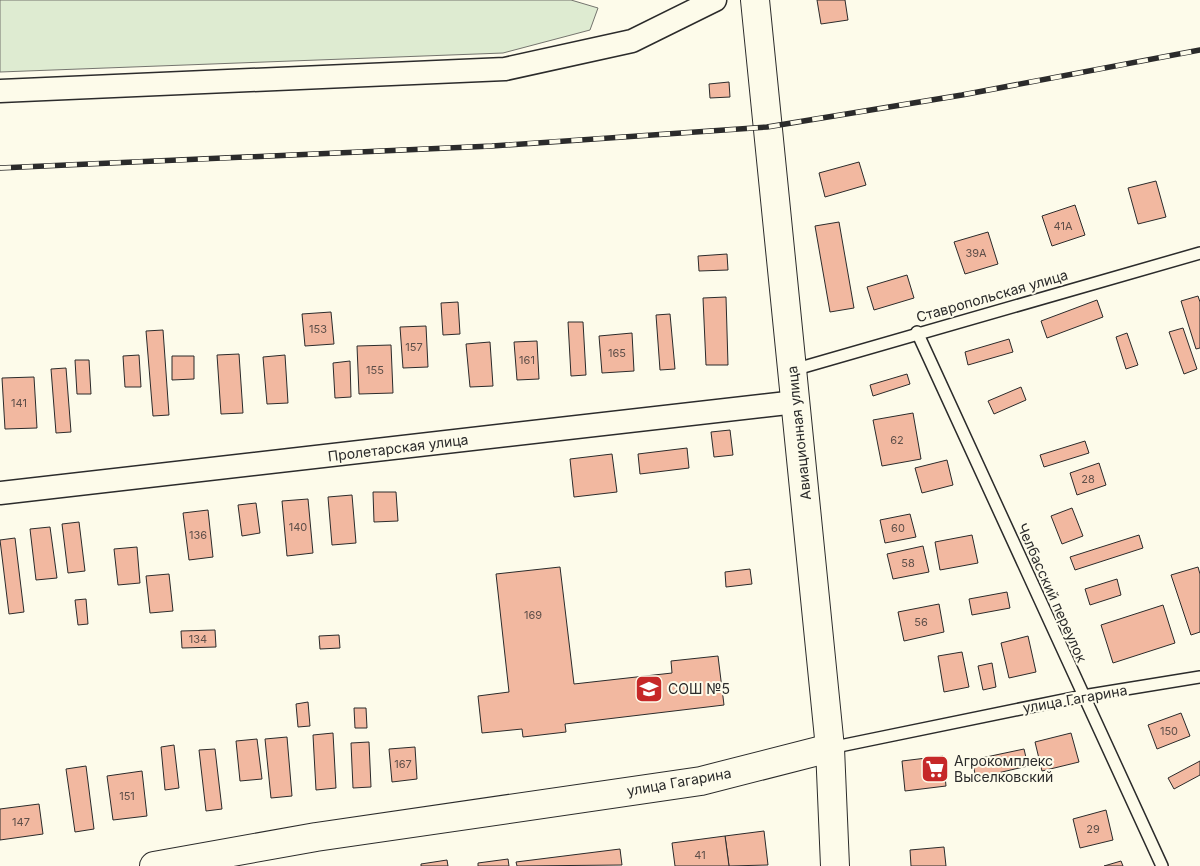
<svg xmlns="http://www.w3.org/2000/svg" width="1200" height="866" font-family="Inter,sans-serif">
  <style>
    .green { fill: #deebd1; stroke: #74746e }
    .building { fill: #f2b8a0; stroke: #2b2b2b }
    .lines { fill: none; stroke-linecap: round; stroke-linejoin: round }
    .service-casing { stroke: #2b2b2b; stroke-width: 14 }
    .minor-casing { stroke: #2b2b2b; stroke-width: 25 }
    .tertiary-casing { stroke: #2b2b2b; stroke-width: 30 }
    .secondary-casing { stroke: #2b2b2b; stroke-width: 30 }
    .service { stroke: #fdfbea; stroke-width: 11 }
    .minor { stroke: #fdfbea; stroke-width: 22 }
    .tertiary { stroke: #fdfbea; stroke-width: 28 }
    .secondary { stroke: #fdfbea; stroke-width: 28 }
    .rail-casing { stroke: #2b2b2b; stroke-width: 5.5 }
    .rail { stroke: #fdfbea; stroke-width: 4; stroke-dasharray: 11; stroke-linecap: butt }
    .labels { text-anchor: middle; stroke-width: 4; stroke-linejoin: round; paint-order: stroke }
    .number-label { font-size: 11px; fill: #5d4e48 }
    .street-label { font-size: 14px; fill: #2b2b2b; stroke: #fdfbea }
    .poi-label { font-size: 14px; fill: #2b2b2b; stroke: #fdfbea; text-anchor: start }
  </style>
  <rect width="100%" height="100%" fill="#fdfbea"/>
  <path class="green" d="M0,0H571L598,8L590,30L503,53L0,72Z"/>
  <g class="building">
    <path d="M817,0H845L848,20L821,24Z"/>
    <path d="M729,82L730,97L710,98L709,84Z"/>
    <path d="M859,162L866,185L825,197L819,173Z"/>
    <path d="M1156,181L1166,217L1138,224L1128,188Z"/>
    <path d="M1075,205L1085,235L1052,246L1042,216Z"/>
    <path d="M839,222L854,308L830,312L815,226Z"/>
    <path d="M988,232L998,264L965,274L954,242Z"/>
    <path d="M727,254L728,270L699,271L698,256Z"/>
    <path d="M907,275L914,298L874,310L867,287Z"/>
    <path d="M1198,296L1200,302V348L1196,349L1181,301Z"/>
    <path d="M726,297L728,365H706L703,298Z"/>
    <path d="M1097,300L1103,317L1047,338L1041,321Z"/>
    <path d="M458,302L460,334L443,335L441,303Z"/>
    <path d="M331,312L334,344L305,346L302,314Z"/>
    <path d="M670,314L675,369L660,370L656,315Z"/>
    <path d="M568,322H583L586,375L571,376Z"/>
    <path d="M426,326L428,367L403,368L400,327Z"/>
    <path d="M1183,328L1197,369L1184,374L1169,332Z"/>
    <path d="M163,330L169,415L153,416L146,331Z"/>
    <path d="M632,333L634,371L602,373L599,336Z"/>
    <path d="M1127,333L1138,365L1126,369L1116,337Z"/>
    <path d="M1009,339L1013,352L968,365L965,352Z"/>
    <path d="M537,341L539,379L517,380L514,342Z"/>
    <path d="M490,342L493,386L470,387L466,344Z"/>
    <path d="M391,345L393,393L359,394L357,346Z"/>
    <path d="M239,354L243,413L221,414L217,355Z"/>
    <path d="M139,355L141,387H125L123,356Z"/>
    <path d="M285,355L288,403L267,404L263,357Z"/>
    <path d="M172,356H194V379L172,380Z"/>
    <path d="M75,360H89L91,394H77Z"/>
    <path d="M350,361L351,397L335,398L333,363Z"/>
    <path d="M66,368L71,432L56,433L51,369Z"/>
    <path d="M907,374L910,384L873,396L870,385Z"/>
    <path d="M34,377L37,428L5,429L2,378Z"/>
    <path d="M1021,387L1026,400L994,414L988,401Z"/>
    <path d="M913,413L921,459L882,466L873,420Z"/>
    <path d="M730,430L733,455L714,457L711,432Z"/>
    <path d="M1085,441L1089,453L1044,467L1040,455Z"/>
    <path d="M687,448L689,468L640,474L638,454Z"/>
    <path d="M612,454L617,492L574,497L570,459Z"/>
    <path d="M947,460L953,485L922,493L915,468Z"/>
    <path d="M1099,463L1106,485L1077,495L1070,473Z"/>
    <path d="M373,492H396L398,521L374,522Z"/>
    <path d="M352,495L356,543L332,545L328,497Z"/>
    <path d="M308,499L313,553L287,556L282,501Z"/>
    <path d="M256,503L260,533L242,536L238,505Z"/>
    <path d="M1072,508L1083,536L1062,544L1051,516Z"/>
    <path d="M208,510L213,557L189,560L183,513Z"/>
    <path d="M910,514L916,537L885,543L880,520Z"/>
    <path d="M79,522L85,571L68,573L62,524Z"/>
    <path d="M50,527L57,578L36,580L30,529Z"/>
    <path d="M972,535L978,563L940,570L935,542Z"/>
    <path d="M1139,535L1143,548L1075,570L1070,557Z"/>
    <path d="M15,538L24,612L9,614L0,540Z"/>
    <path d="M923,546L929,572L893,579L887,554Z"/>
    <path d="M137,547L140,583L118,585L114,549Z"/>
    <path d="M560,567L574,684L672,673L671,661L718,656L724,705L565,724L566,732L523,737L522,729L482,733L478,696L509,692L496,574Z"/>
    <path d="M1198,567L1200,574V632L1191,635L1171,575Z"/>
    <path d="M750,569L752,584L726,587L725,572Z"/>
    <path d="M169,574L173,611L150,613L146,576Z"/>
    <path d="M1117,579L1121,595L1090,605L1085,589Z"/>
    <path d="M1007,592L1010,608L972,615L969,599Z"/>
    <path d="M86,599L88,624L78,625L75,600Z"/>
    <path d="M939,604L944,632L904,641L898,612Z"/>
    <path d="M1163,605L1175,643L1113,663L1101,625Z"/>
    <path d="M215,630L216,647L182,648L181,631Z"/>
    <path d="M339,635L340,648L320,649L319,636Z"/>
    <path d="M1028,636L1036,672L1009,678L1001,643Z"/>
    <path d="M962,652L969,687L944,692L938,656Z"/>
    <path d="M992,663L996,687L983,690L978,666Z"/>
    <path d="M308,702L310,726L298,727L296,704Z"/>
    <path d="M354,708H366L367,728H355Z"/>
    <path d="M1181,713L1190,736L1157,749L1148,725Z"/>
    <path d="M333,733L336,788L316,790L313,735Z"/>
    <path d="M1071,733L1079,762L1042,771L1035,742Z"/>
    <path d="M287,737L292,796L271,798L265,739Z"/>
    <path d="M257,739L262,779L240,781L236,741Z"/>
    <path d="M369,742L371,787L353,788L351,743Z"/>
    <path d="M174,745L179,788L165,790L161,747Z"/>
    <path d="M415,747L417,779L392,782L389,749Z"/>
    <path d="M215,749L222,809L206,811L199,750Z"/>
    <path d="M1024,749L1028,766L976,778L972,760Z"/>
    <path d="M943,756L946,786L905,791L902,761Z"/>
    <path d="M1200,761V775L1174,789L1168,778Z"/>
    <path d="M86,766L94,829L75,832L66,769Z"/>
    <path d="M142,771L147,816L113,820L107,776Z"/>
    <path d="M39,804L43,834L0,840V809Z"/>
    <path d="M1106,810L1113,840L1080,848L1073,819Z"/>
    <path d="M764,831L768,865L729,866L725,836Z"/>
    <path d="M725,836L729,866H675L672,843Z"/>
    <path d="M944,847L946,866H911L910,850Z"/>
    <path d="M620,849L622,865L517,866L516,862Z"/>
    <path d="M508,859L509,866H478V863Z"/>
    <path d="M447,860L448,866H421V864Z"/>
    <path d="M1121,861L1123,866H1104Z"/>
  </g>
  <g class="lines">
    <g class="service-casing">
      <g id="service">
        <path d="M917,332L1162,866"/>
        <path d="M793,370L1200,253"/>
        <path d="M830,748L1083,696L1200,677"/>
      </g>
    </g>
    <g class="minor-casing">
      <g id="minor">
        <path d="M0,91L505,69L632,41L715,0"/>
        <path d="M0,493L796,402"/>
      </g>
    </g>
    <g class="tertiary-casing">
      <path id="tertiary" d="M154,866L316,837L701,781L830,748"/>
    </g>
    <g class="secondary-casing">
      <path id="secondary" d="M755,0L830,748L835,866"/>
    </g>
    <use href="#service" class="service"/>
    <use href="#minor" class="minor"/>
    <use href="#tertiary" class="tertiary"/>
    <use href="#secondary" class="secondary"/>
    <g class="rail-casing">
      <path id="rail" d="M0,168L492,146L767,127L962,95L1200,50"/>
    </g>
    <use href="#rail" class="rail"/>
  </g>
  <defs>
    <g id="school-square" transform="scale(1.4375)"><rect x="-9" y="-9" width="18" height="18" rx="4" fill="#c62828" stroke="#fdfbea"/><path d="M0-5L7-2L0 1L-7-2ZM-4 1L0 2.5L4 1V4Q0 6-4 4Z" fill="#fff"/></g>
    <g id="supermarket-square" transform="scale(1.4375)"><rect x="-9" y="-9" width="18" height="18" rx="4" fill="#c62828" stroke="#fdfbea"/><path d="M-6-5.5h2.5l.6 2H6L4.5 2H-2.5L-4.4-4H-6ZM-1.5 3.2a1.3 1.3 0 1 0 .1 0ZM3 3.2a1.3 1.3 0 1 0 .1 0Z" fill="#fff"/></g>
  </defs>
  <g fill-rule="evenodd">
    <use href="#school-square" x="649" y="689"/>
    <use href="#supermarket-square" x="935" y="769"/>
  </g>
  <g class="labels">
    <g class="number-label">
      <text x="1063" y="230">41А</text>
      <text x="976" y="257">39А</text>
      <text x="318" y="333">153</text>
      <text x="414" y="351">157</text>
      <text x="617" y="357">165</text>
      <text x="527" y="364">161</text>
      <text x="375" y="374">155</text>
      <text x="19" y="407">141</text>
      <text x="897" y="444">62</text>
      <text x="1088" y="483">28</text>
      <text x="298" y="531">140</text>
      <text x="898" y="532">60</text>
      <text x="198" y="539">136</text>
      <text x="908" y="567">58</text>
      <text x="533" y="619">169</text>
      <text x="921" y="626">56</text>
      <text x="198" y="643">134</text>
      <text x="1169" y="735">150</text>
      <text x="403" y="768">167</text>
      <text x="127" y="800">151</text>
      <text x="21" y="826">147</text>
      <text x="1093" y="833">29</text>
      <text x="700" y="859">41</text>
    </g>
    <g class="street-label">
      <text transform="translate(992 296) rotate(-16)" y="5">Ставропольская улица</text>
      <text transform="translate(799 433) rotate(-96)" y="5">Авиационная улица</text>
      <text transform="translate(398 448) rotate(-7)" y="5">Пролетарская улица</text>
      <text transform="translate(1052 593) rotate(66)" y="5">Челбасский переулок</text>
      <text transform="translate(1075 699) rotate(-10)" y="5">улица Гагарина</text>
      <text transform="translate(679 782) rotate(-10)" y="5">улица Гагарина</text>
    </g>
    <g class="poi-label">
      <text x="668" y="694">СОШ №5</text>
      <text x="954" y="766">Агрокомплекс<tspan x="954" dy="16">Выселковский</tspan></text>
    </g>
  </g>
</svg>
